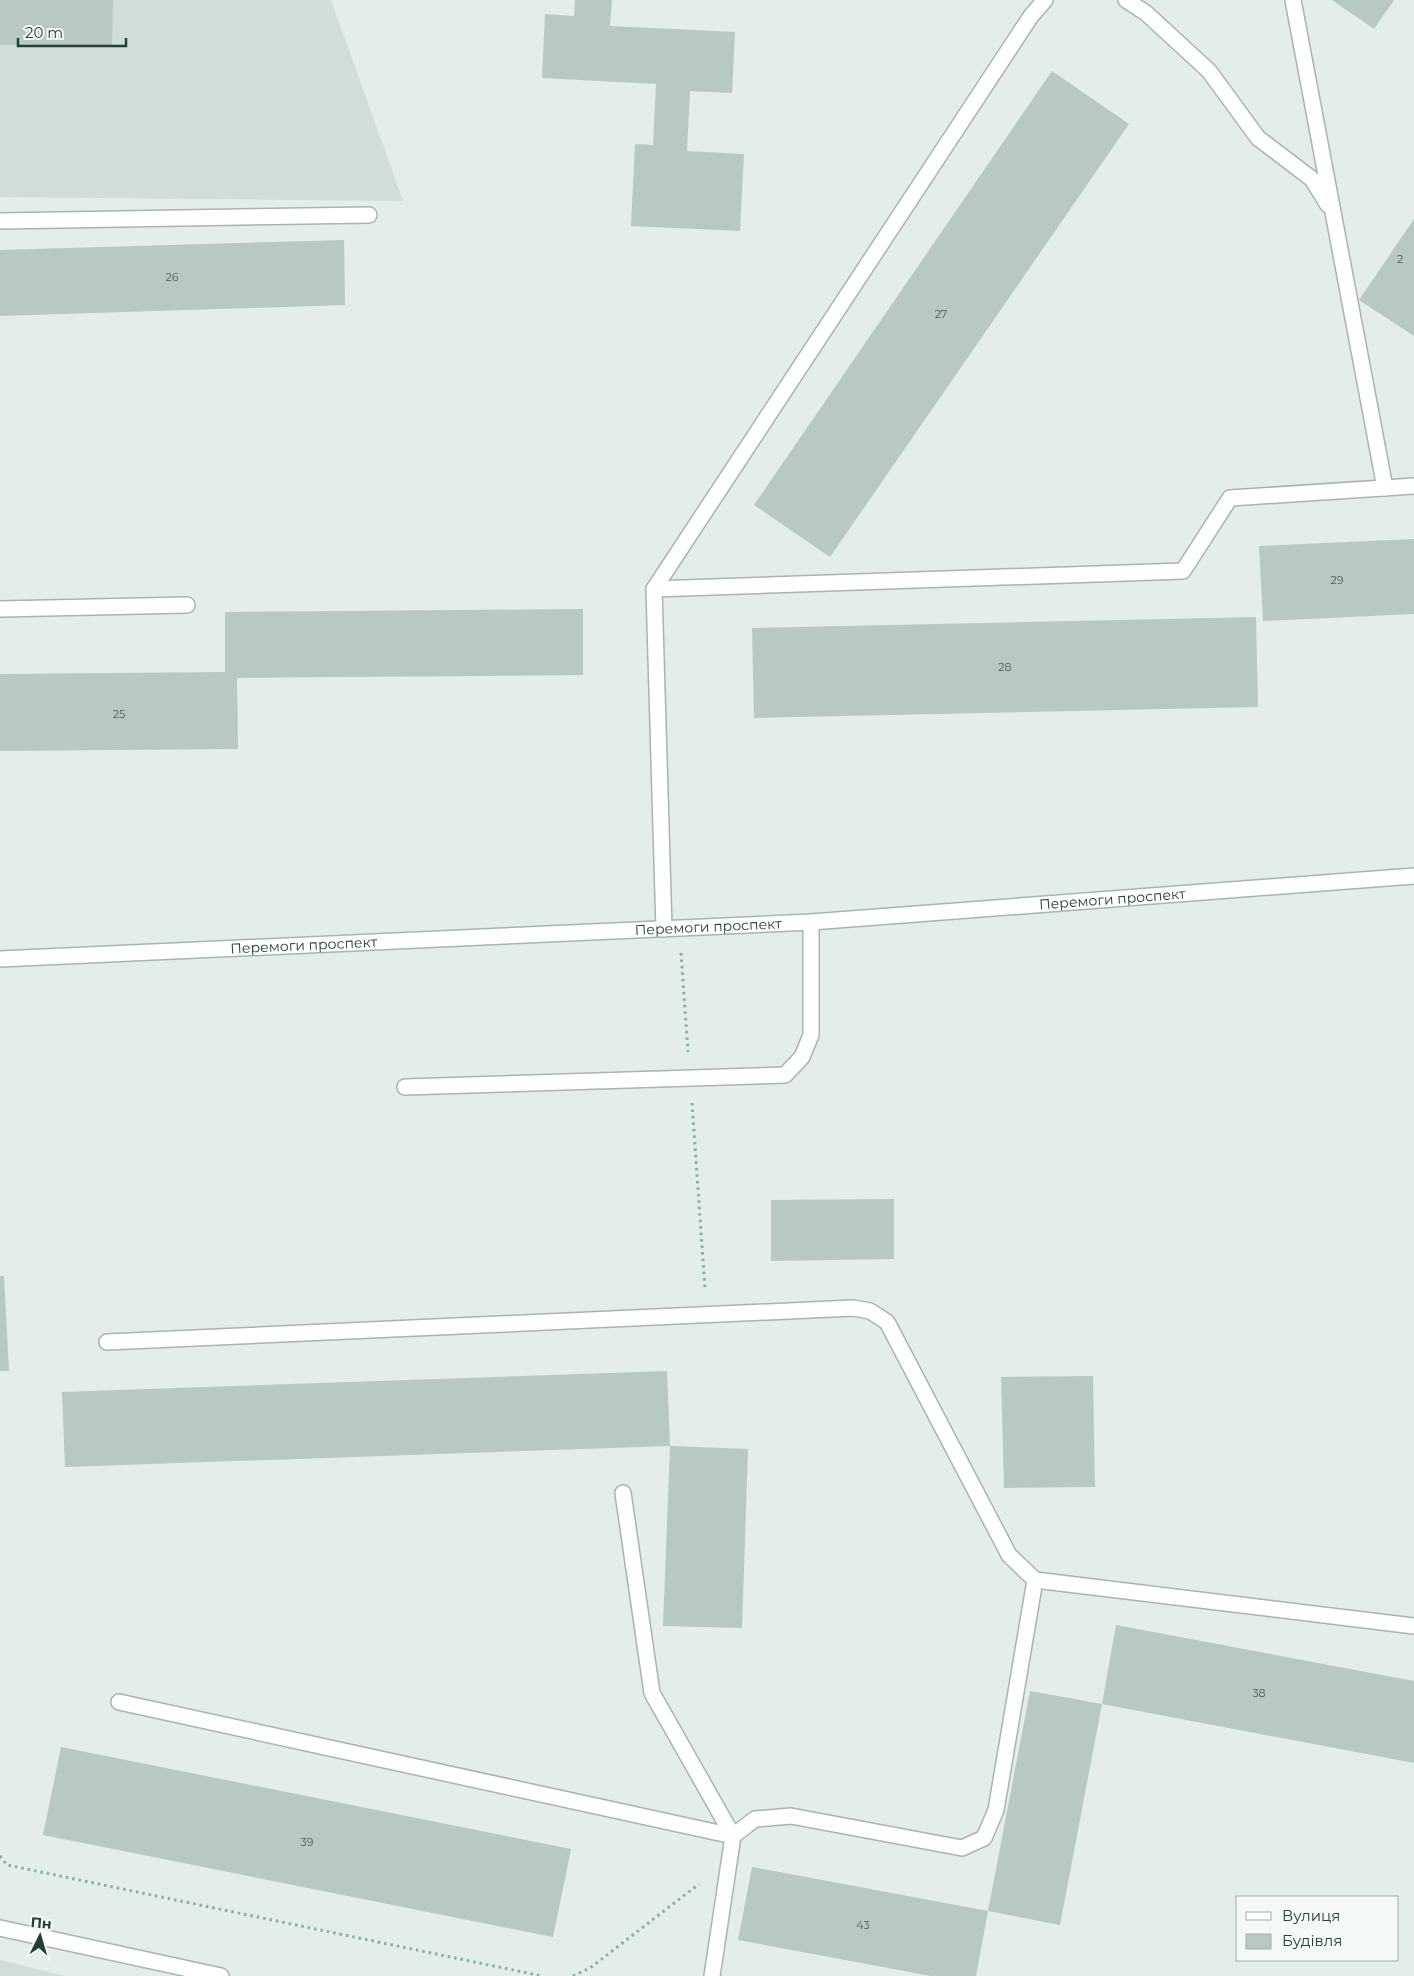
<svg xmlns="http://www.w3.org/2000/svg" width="1414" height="1976" font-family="Montserrat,sans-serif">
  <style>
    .built { fill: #d1ddd8 }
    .building { fill: #b8c8c3 }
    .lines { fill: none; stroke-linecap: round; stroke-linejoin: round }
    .lane-casing { stroke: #a6b5b1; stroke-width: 18 }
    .secondary-casing { stroke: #a1b8b2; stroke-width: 18 }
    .path { stroke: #83b0a6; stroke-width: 3; stroke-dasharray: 2.5 4; stroke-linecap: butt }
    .lane { stroke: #fff; stroke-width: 15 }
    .secondary { stroke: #fff; stroke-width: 15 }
    .labels { text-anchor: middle; stroke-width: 4; stroke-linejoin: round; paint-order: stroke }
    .number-label { font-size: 11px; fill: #48605c }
    .street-label { font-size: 14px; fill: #233e39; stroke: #f4f9f7 }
  </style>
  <rect width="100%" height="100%" fill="#e3ede9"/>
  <g class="built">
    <path d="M0,0H331L403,201L0,197Z"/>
    <path d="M0,1960L65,1976H0Z"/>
  </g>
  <g class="building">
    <path d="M0,0H113L112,47L0,45Z"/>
    <path d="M575,0H612L610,26L735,32L732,93L690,91L687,151L744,154L740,231L631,226L635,144L653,145L656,84L542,78L545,14L574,16Z"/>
    <path d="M1332,0H1394L1374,29Z"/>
    <path d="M1052,71L1129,124L830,557L754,505Z"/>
    <path d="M1414,219V336L1359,300Z"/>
    <path d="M344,240L345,305L0,316V250Z"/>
    <path d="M1414,539V614L1263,621L1259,546Z"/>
    <path d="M583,609V675L237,678L238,749L0,751V674L225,672V612Z"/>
    <path d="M1256,617L1258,707L754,718L752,628Z"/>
    <path d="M894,1199V1259L771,1261V1200Z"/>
    <path d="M0,1276H4L9,1371H0Z"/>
    <path d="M667,1371L670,1446L65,1467L62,1392Z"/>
    <path d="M1093,1376L1095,1487L1004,1488L1001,1377Z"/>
    <path d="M670,1446L748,1449L742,1628L663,1626Z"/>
    <path d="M1116,1625L1414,1681V1763L1102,1704Z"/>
    <path d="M1030,1691L1102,1704L1060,1925L988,1911Z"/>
    <path d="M61,1747L571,1849L553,1937L43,1835Z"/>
    <path d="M752,1867L988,1911L976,1976H931L738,1940Z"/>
  </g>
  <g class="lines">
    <g class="lane-casing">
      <g id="lane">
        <path d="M1126,0L1146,13L1209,71L1258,138L1312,179L1328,205"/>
        <path d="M1293,0L1385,488"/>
        <path d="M0,221L369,215"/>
        <path d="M654,589L1183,571L1230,498L1414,486"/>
        <path d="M0,609L187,605"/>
        <path d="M664,929L654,589L1031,16L1045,0"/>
        <path d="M405,1087L785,1075L802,1057L811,1035V922"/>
        <path d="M107,1342L853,1308L870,1311L887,1322L1009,1555L1035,1580L1414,1626"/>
        <path d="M623,1493L652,1693L733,1836L755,1819L791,1816L962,1848L984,1838L996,1810L1035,1580"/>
        <path d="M119,1702L733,1836L712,1976"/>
        <path d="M0,1928L221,1976"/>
      </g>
    </g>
    <g class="secondary-casing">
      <g id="secondary">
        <path id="s1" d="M0,959L811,922L1414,876"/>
      </g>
    </g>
    <g class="path">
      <path d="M681,953L688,1052"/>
      <path d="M692,1103L705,1289"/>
      <path d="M0,1856L7,1865L542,1976"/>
      <path d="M573,1976L590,1968L699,1884"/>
    </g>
    <use href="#lane" class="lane"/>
    <use href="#secondary" class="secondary"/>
  </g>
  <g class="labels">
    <g class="number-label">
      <text x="1400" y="263">2</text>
      <text x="172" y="281">26</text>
      <text x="941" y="318">27</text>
      <text x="1337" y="584">29</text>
      <text x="1005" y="671">28</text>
      <text x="119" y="718">25</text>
      <text x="1259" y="1697">38</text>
      <text x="307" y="1846">39</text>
      <text x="863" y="1929">43</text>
    </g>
    <g class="street-label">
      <text dy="5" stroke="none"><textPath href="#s1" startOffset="1114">Перемоги проспект</textPath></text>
      <text dy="5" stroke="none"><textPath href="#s1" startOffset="709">Перемоги проспект</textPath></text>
      <text dy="5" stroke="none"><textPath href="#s1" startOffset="304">Перемоги проспект</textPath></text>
    </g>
  </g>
  <rect x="1236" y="1896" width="162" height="65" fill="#f4f9f7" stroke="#a0aeab"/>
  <rect x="1246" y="1912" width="25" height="8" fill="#ffffff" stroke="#a0aeab"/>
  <text x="1282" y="1921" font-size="15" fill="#233e39">Вулиця</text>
  <rect x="1246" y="1934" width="25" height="15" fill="#b8c8c3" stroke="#a0aeab"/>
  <text x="1282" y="1946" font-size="15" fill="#233e39">Будівля</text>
  <g transform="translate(40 1936) rotate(5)" stroke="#f4f9f7" stroke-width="4" paint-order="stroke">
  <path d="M0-4L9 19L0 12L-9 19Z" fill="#233e39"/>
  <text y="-8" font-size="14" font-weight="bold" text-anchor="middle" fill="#233e39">Пн</text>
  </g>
  <path d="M18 38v8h108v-8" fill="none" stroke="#233e39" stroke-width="2.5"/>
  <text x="25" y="38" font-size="15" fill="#233e39" stroke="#f4f9f7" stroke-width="4" paint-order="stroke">20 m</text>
</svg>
